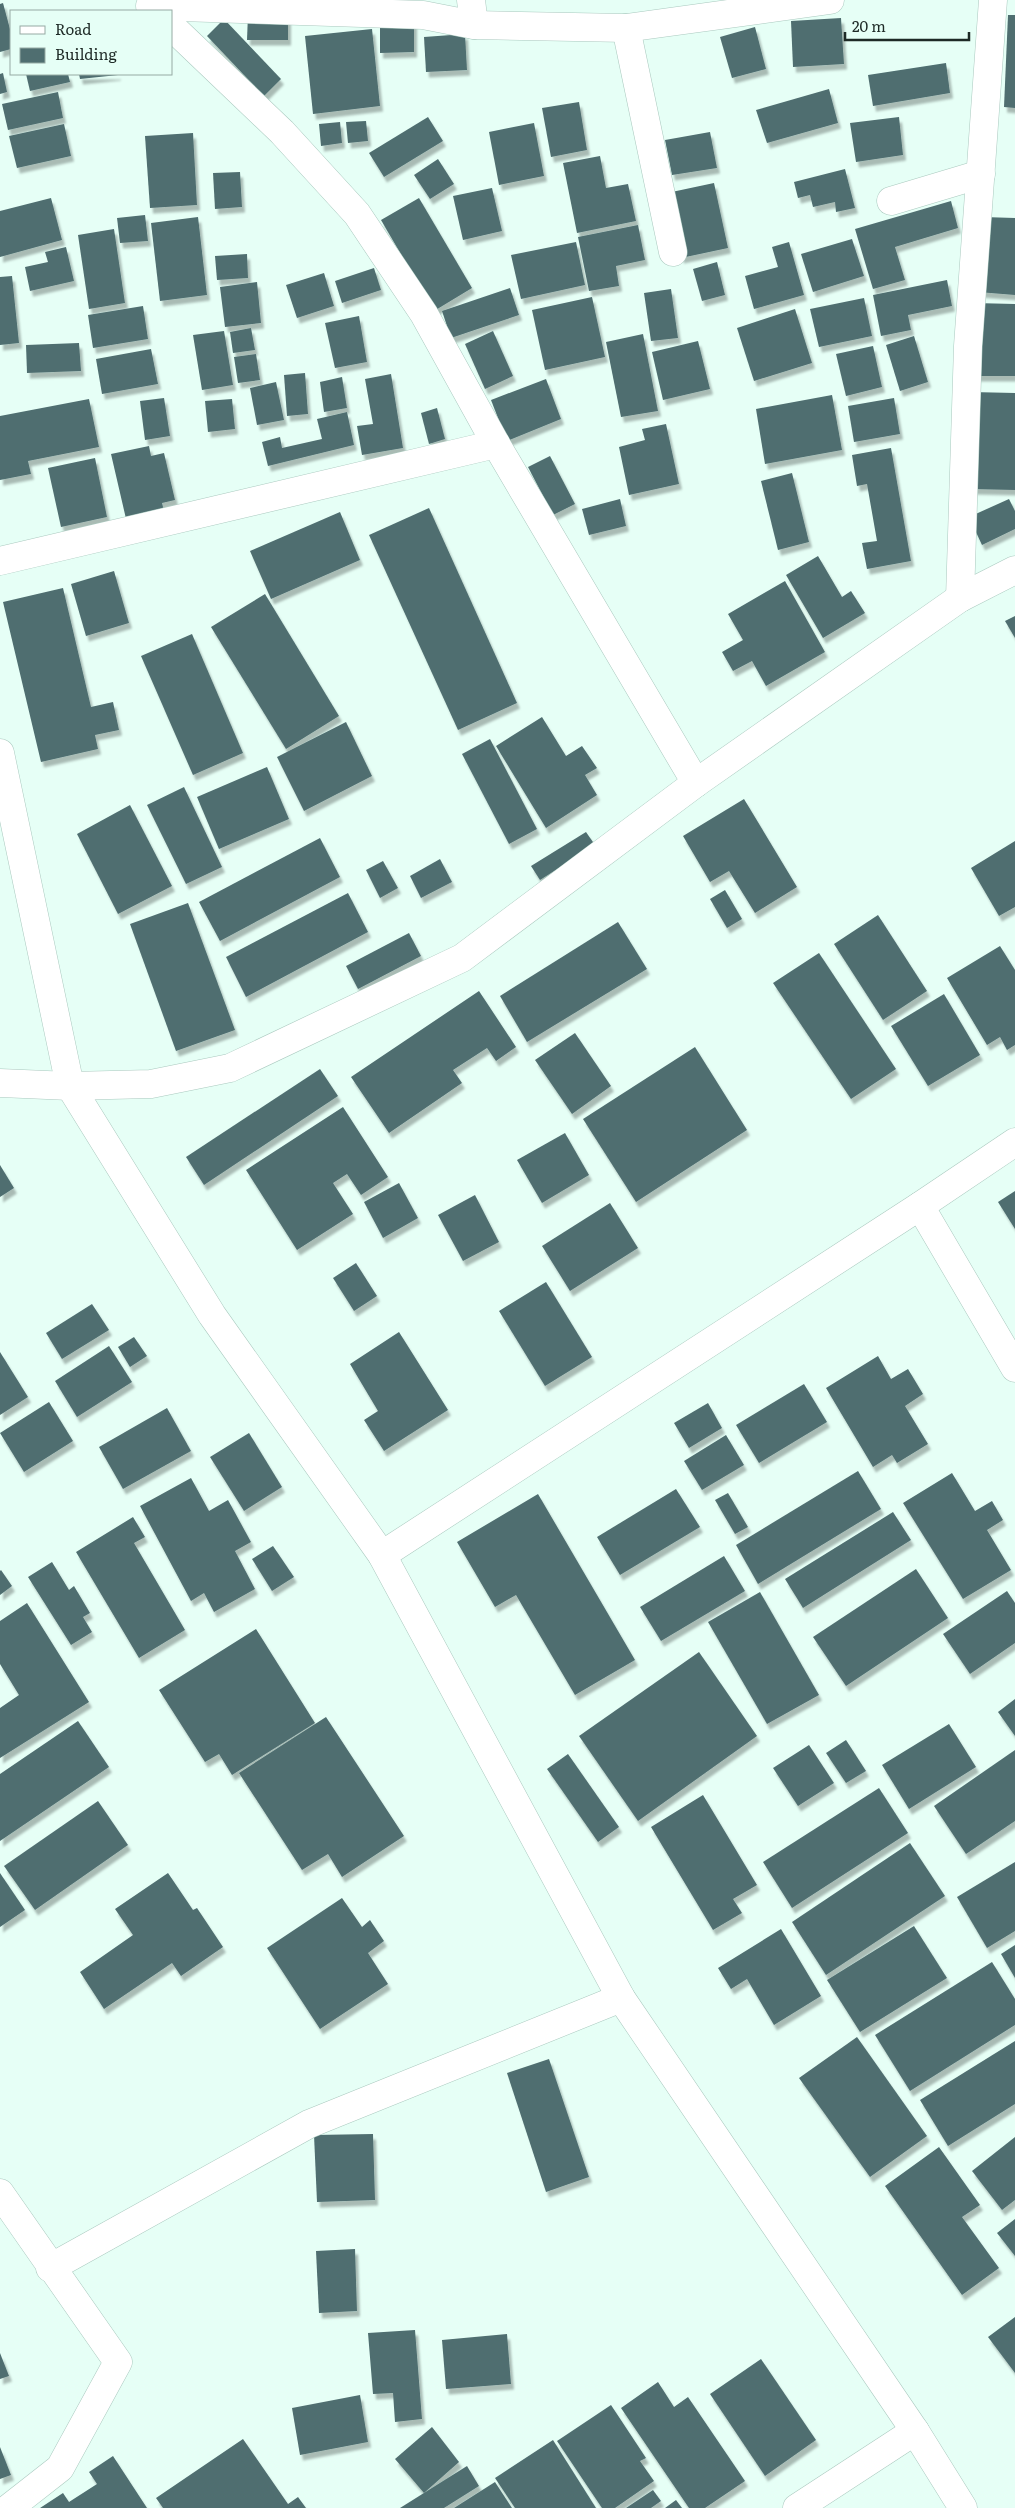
<svg xmlns="http://www.w3.org/2000/svg" width="1015" height="2508" font-family="Literata,serif">
  <style>
    .building { fill: #4f6e70; filter: url(#shadow) }
    .lines { fill: none; stroke-linecap: round; stroke-linejoin: round }
    .minor-casing { stroke: #aac9bf; stroke-width: 29 }
    .minor { stroke: #fff; stroke-width: 28 }
  </style>
  <defs>
    <filter id="shadow"><feDropShadow dx="3" dy="5.5" stdDeviation="1" flood-color="#0004"/></filter>
  </defs>
  <rect width="100%" height="100%" fill="#e6fff6"/>
  <g class="building">
    <path d="M3,3L11,33V49L0,52V4Z"/>
    <path d="M248,14H288V40H247Z"/>
    <path d="M1008,15H1015V108L1004,107Z"/>
    <path d="M841,18L844,64L793,67L791,21Z"/>
    <path d="M224,19L281,79L264,96L207,36Z"/>
    <path d="M380,19H414V52L380,53Z"/>
    <path d="M755,27L766,69L732,78L720,37Z"/>
    <path d="M372,29L380,106L313,114L305,36Z"/>
    <path d="M465,34L467,70L426,72L424,37Z"/>
    <path d="M946,63L950,93L873,106L868,75Z"/>
    <path d="M3,73L7,92L0,94V74Z"/>
    <path d="M26,74H68L70,82L30,91Z"/>
    <path d="M79,74H118V75L80,79Z"/>
    <path d="M829,89L838,123L767,143L756,110Z"/>
    <path d="M58,92L63,118L8,130L2,104Z"/>
    <path d="M579,102L587,150L551,157L542,108Z"/>
    <path d="M428,117L443,141L384,177L369,153Z"/>
    <path d="M899,117L903,155L856,162L850,123Z"/>
    <path d="M366,121L368,141L348,143L346,122Z"/>
    <path d="M340,122L342,143L321,146L319,124Z"/>
    <path d="M534,123L544,176L499,185L489,132Z"/>
    <path d="M64,124L71,156L17,168L9,136Z"/>
    <path d="M710,132L717,168L672,175L665,140Z"/>
    <path d="M193,133L197,205L150,208L145,136Z"/>
    <path d="M600,156L606,188L628,184L636,221L577,233L563,163Z"/>
    <path d="M438,159L454,184L430,199L414,175Z"/>
    <path d="M845,169L855,208L836,212L835,202L813,207L810,195L798,198L794,182Z"/>
    <path d="M240,172L242,207L215,209L213,173Z"/>
    <path d="M714,183L728,248L681,258L667,193Z"/>
    <path d="M492,188L502,231L463,240L453,196Z"/>
    <path d="M51,198L62,240L0,257V211Z"/>
    <path d="M419,198L472,288L434,311L381,220Z"/>
    <path d="M951,201L958,228L895,247L905,280L873,289L855,229Z"/>
    <path d="M145,215L148,241L120,243L117,218Z"/>
    <path d="M198,217L207,295L160,301L151,223Z"/>
    <path d="M983,217L1015,218V295L978,292Z"/>
    <path d="M638,225L645,260L616,266L619,286L589,291L578,237Z"/>
    <path d="M114,229L125,303L89,309L78,235Z"/>
    <path d="M852,239L864,276L813,292L801,254Z"/>
    <path d="M576,242L585,285L521,299L511,255Z"/>
    <path d="M789,242L804,295L754,309L745,276L778,267L772,247Z"/>
    <path d="M66,247L74,281L30,291L25,267L48,262L45,252Z"/>
    <path d="M247,254L248,278L217,280L215,256Z"/>
    <path d="M717,262L725,295L702,301L693,269Z"/>
    <path d="M374,268L381,290L342,303L335,281Z"/>
    <path d="M324,273L334,306L297,318L286,285Z"/>
    <path d="M12,276L19,343L0,345V277Z"/>
    <path d="M947,280L952,306L908,315L911,330L881,336L873,295Z"/>
    <path d="M257,282L261,323L225,327L220,287Z"/>
    <path d="M510,288L519,315L451,338L442,311Z"/>
    <path d="M671,289L678,338L651,341L644,293Z"/>
    <path d="M592,297L605,357L545,370L532,310Z"/>
    <path d="M864,298L872,336L819,347L810,309Z"/>
    <path d="M974,303L1015,304V376H973Z"/>
    <path d="M143,306L148,339L93,348L88,315Z"/>
    <path d="M795,309L812,363L754,381L737,328Z"/>
    <path d="M359,316L367,362L335,368L325,323Z"/>
    <path d="M251,328L255,350L233,353L230,332Z"/>
    <path d="M224,331L233,385L202,390L193,335Z"/>
    <path d="M493,331L513,376L485,389L465,344Z"/>
    <path d="M643,334L658,411L621,417L606,342Z"/>
    <path d="M914,336L928,382L900,391L886,345Z"/>
    <path d="M698,341L710,389L663,400L652,352Z"/>
    <path d="M79,343L81,371L27,373L26,345Z"/>
    <path d="M873,346L882,387L846,396L836,354Z"/>
    <path d="M151,349L158,384L102,394L96,359Z"/>
    <path d="M256,354L260,380L238,383L234,357Z"/>
    <path d="M305,373L308,414L287,416L284,375Z"/>
    <path d="M391,374L403,448L362,455L357,426L373,424L365,379Z"/>
    <path d="M342,377L347,408L324,412L320,382Z"/>
    <path d="M546,379L561,419L507,441L491,400Z"/>
    <path d="M276,382L284,420L257,425L250,388Z"/>
    <path d="M971,392L1015,393V490L970,489Z"/>
    <path d="M832,395L842,450L765,464L756,409Z"/>
    <path d="M164,398L170,436L145,440L140,401Z"/>
    <path d="M894,398L900,434L854,442L848,406Z"/>
    <path d="M89,399L99,447L28,461L31,474L0,480V416Z"/>
    <path d="M232,399L235,429L208,432L205,401Z"/>
    <path d="M437,408L445,439L429,444L421,413Z"/>
    <path d="M347,412L354,445L268,466L262,442L280,437L282,448L322,439L317,419Z"/>
    <path d="M666,424L679,484L629,495L619,447L645,440L642,429Z"/>
    <path d="M149,446L151,456L164,453L175,500L162,503L165,515L127,523L111,454Z"/>
    <path d="M891,448L911,561L867,569L862,543L877,541L867,484L857,486L852,455Z"/>
    <path d="M550,456L575,504L553,515L528,467Z"/>
    <path d="M95,458L107,517L61,527L48,468Z"/>
    <path d="M792,473L809,542L778,550L761,481Z"/>
    <path d="M620,499L626,526L589,535L582,509Z"/>
    <path d="M1009,499L1015,511V529L982,545L969,517Z"/>
    <path d="M429,508L517,703L458,730L369,535Z"/>
    <path d="M340,512L360,560L271,599L250,551Z"/>
    <path d="M818,556L842,597L851,591L865,613L823,638L786,575Z"/>
    <path d="M114,571L129,623L86,636L71,584Z"/>
    <path d="M785,581L825,652L766,686L752,661L733,671L722,652L743,640L728,614Z"/>
    <path d="M63,588L91,707L113,702L119,730L95,735L98,749L41,762L3,602Z"/>
    <path d="M265,594L339,716L286,749L211,627Z"/>
    <path d="M1015,616V638L1005,621Z"/>
    <path d="M192,634L243,753L193,775L141,656Z"/>
    <path d="M542,717L566,756L582,746L597,768L585,775L597,795L546,828L496,746Z"/>
    <path d="M346,722L372,776L304,811L277,757Z"/>
    <path d="M490,739L537,829L509,844L462,754Z"/>
    <path d="M267,767L289,819L219,849L197,797Z"/>
    <path d="M184,787L222,867L186,884L147,805Z"/>
    <path d="M744,799L797,887L755,913L729,871L710,882L683,836Z"/>
    <path d="M130,805L172,886L118,914L77,834Z"/>
    <path d="M586,832L595,845L540,880L531,866Z"/>
    <path d="M320,838L340,877L220,941L199,902Z"/>
    <path d="M1015,841V907L999,916L971,868Z"/>
    <path d="M440,859L452,882L421,898L410,876Z"/>
    <path d="M383,861L398,888L380,898L366,870Z"/>
    <path d="M725,890L742,919L727,928L710,899Z"/>
    <path d="M348,893L368,932L246,997L226,957Z"/>
    <path d="M188,903L235,1030L176,1051L130,924Z"/>
    <path d="M878,915L927,991L883,1020L834,944Z"/>
    <path d="M618,922L647,969L527,1042L500,996Z"/>
    <path d="M409,933L421,956L358,989L346,966Z"/>
    <path d="M1000,946L1015,970V1045L1007,1050L1000,1037L987,1045L947,978Z"/>
    <path d="M819,953L896,1069L851,1099L773,983Z"/>
    <path d="M479,991L516,1047L496,1061L487,1048L453,1070L462,1083L389,1133L351,1077Z"/>
    <path d="M944,994L980,1055L928,1086L891,1026Z"/>
    <path d="M575,1033L611,1086L572,1114L535,1060Z"/>
    <path d="M695,1047L747,1130L636,1202L583,1119Z"/>
    <path d="M320,1069L338,1096L204,1185L186,1157Z"/>
    <path d="M343,1107L388,1177L361,1195L347,1174L333,1183L353,1214L297,1250L246,1170Z"/>
    <path d="M565,1133L589,1175L542,1203L517,1160Z"/>
    <path d="M0,1165L14,1188L0,1197Z"/>
    <path d="M399,1183L418,1218L383,1238L364,1202Z"/>
    <path d="M1015,1191V1229L998,1202Z"/>
    <path d="M475,1195L499,1242L463,1261L438,1215Z"/>
    <path d="M610,1203L638,1248L570,1291L542,1246Z"/>
    <path d="M356,1263L377,1296L354,1311L333,1278Z"/>
    <path d="M546,1282L592,1357L545,1386L499,1311Z"/>
    <path d="M92,1304L109,1330L62,1359L46,1333Z"/>
    <path d="M399,1332L448,1410L384,1451L364,1420L378,1411L350,1364Z"/>
    <path d="M134,1337L147,1356L130,1367L118,1347Z"/>
    <path d="M109,1346L132,1382L77,1417L55,1381Z"/>
    <path d="M0,1352L28,1397L0,1415Z"/>
    <path d="M878,1356L891,1379L908,1369L923,1394L905,1406L928,1444L897,1463L892,1455L873,1467L826,1388Z"/>
    <path d="M804,1384L827,1422L759,1463L736,1425Z"/>
    <path d="M49,1402L73,1441L24,1472L0,1433Z"/>
    <path d="M708,1403L722,1428L689,1448L674,1423Z"/>
    <path d="M167,1408L191,1451L123,1489L99,1447Z"/>
    <path d="M249,1433L282,1487L244,1511L210,1457Z"/>
    <path d="M726,1435L744,1465L702,1490L684,1461Z"/>
    <path d="M858,1471L881,1509L758,1584L736,1545Z"/>
    <path d="M952,1473L975,1511L992,1501L1003,1520L987,1530L1011,1570L963,1599L903,1503Z"/>
    <path d="M191,1478L209,1511L228,1500L251,1542L235,1551L255,1589L214,1612L204,1593L191,1601L140,1506Z"/>
    <path d="M676,1489L700,1527L620,1575L597,1537Z"/>
    <path d="M728,1493L748,1527L735,1534L715,1500Z"/>
    <path d="M538,1494L635,1660L575,1695L516,1595L495,1607L457,1542Z"/>
    <path d="M893,1512L911,1540L803,1608L785,1579Z"/>
    <path d="M133,1517L145,1537L134,1543L185,1630L139,1658L76,1552Z"/>
    <path d="M273,1546L294,1577L272,1591L252,1559Z"/>
    <path d="M724,1556L745,1591L661,1641L640,1607Z"/>
    <path d="M52,1562L69,1590L74,1586L90,1613L83,1617L92,1632L71,1645L28,1577Z"/>
    <path d="M916,1569L948,1618L846,1686L813,1637Z"/>
    <path d="M1,1570L12,1586L0,1595V1571Z"/>
    <path d="M1007,1591L1015,1603V1643L970,1674L943,1634Z"/>
    <path d="M760,1592L819,1695L767,1724L708,1622Z"/>
    <path d="M27,1603L89,1702L0,1758V1708L19,1695L0,1664V1621Z"/>
    <path d="M256,1629L315,1723L232,1775L219,1754L205,1762L159,1690Z"/>
    <path d="M699,1652L757,1736L638,1821L579,1736Z"/>
    <path d="M1015,1699V1736L998,1712Z"/>
    <path d="M326,1717L404,1836L342,1877L328,1854L302,1870L239,1773Z"/>
    <path d="M78,1721L109,1767L0,1841V1774Z"/>
    <path d="M949,1724L976,1767L909,1809L882,1765Z"/>
    <path d="M846,1740L866,1771L846,1783L826,1753Z"/>
    <path d="M809,1745L834,1783L798,1806L773,1768Z"/>
    <path d="M1015,1750V1821L966,1854L934,1806Z"/>
    <path d="M568,1754L619,1827L598,1842L547,1769Z"/>
    <path d="M879,1788L908,1833L792,1908L763,1862Z"/>
    <path d="M703,1795L757,1885L733,1899L742,1913L713,1930L651,1827Z"/>
    <path d="M98,1801L128,1845L35,1910L4,1866Z"/>
    <path d="M910,1843L945,1896L826,1975L792,1922Z"/>
    <path d="M1015,1862V1931L987,1948L957,1897Z"/>
    <path d="M0,1873L25,1910L0,1927Z"/>
    <path d="M168,1873L193,1910L197,1908L223,1947L181,1976L172,1963L104,2009L80,1972L133,1935L115,1909Z"/>
    <path d="M342,1898L362,1927L370,1920L384,1941L368,1953L388,1984L320,2029L267,1948Z"/>
    <path d="M914,1926L947,1978L860,2032L827,1980Z"/>
    <path d="M781,1929L821,1996L774,2025L747,1979L731,1989L718,1968Z"/>
    <path d="M1015,1945V1978L1001,1954Z"/>
    <path d="M992,1962L1015,1999V2025L910,2091L875,2035Z"/>
    <path d="M857,2037L927,2136L870,2177L799,2078Z"/>
    <path d="M1015,2041V2104L948,2146L920,2100Z"/>
    <path d="M549,2059L589,2177L546,2192L507,2073Z"/>
    <path d="M373,2134L375,2200L317,2202L314,2135Z"/>
    <path d="M1015,2137V2200L1002,2210L972,2171Z"/>
    <path d="M939,2147L980,2205L962,2217L999,2268L962,2295L885,2186Z"/>
    <path d="M1015,2219V2256L997,2233Z"/>
    <path d="M355,2249L357,2311L319,2313L316,2251Z"/>
    <path d="M1015,2317V2373L988,2337Z"/>
    <path d="M415,2330L422,2419L395,2422L393,2393L373,2394L368,2333Z"/>
    <path d="M507,2334L511,2384L446,2389L442,2340Z"/>
    <path d="M0,2353L9,2376L0,2379Z"/>
    <path d="M761,2359L816,2440L765,2476L710,2394Z"/>
    <path d="M658,2382L674,2407L688,2397L745,2481L705,2508H689L621,2408Z"/>
    <path d="M360,2395L368,2442L300,2455L292,2408Z"/>
    <path d="M611,2405L646,2458L640,2461L654,2481L615,2508H602L557,2441Z"/>
    <path d="M432,2427L459,2462L424,2493L395,2459Z"/>
    <path d="M243,2439L288,2504L298,2497L306,2508H163L156,2498Z"/>
    <path d="M553,2440L596,2508H515L495,2478Z"/>
    <path d="M0,2447L11,2475L0,2479Z"/>
    <path d="M113,2456L147,2508H40L63,2493L69,2502L97,2484L89,2472Z"/>
    <path d="M467,2466L479,2486L444,2508H400Z"/>
    <path d="M495,2482L512,2508H454Z"/>
    <path d="M653,2490L661,2501L651,2508H626Z"/>
    <path d="M676,2500L682,2508H665Z"/>
  </g>
  <g class="lines">
    <g class="minor-casing">
      <g id="minor">
        <path d="M471,0L474,25"/>
        <path d="M150,6L423,15L474,25L626,28L830,0"/>
        <path d="M171,26L282,132L357,214L424,314L496,444L696,783"/>
        <path d="M626,28L673,252"/>
        <path d="M891,201L981,174"/>
        <path d="M0,561L496,444"/>
        <path d="M960,598L968,346L993,0"/>
        <path d="M0,753L70,1086L212,1315L382,1555L621,1998L915,2431L963,2508"/>
        <path d="M0,1083L70,1086L151,1084L230,1068L462,958L696,783L960,598L1015,570"/>
        <path d="M920,1206L1015,1368"/>
        <path d="M382,1555L920,1206L1015,1142"/>
        <path d="M0,2193L118,2362L60,2468L9,2508"/>
        <path d="M50,2268L309,2124L621,1998"/>
        <path d="M797,2508L915,2431"/>
      </g>
    </g>
    <use href="#minor" class="minor"/>
  </g>
  <rect x="10" y="10" width="162" height="65" fill="#e6fff6" stroke="#96aaa3"/>
  <rect x="20" y="26" width="25" height="8" fill="#ffffff" stroke="#96aaa3"/>
  <text x="55" y="35" font-size="15" fill="#1e2a26">Road</text>
  <rect x="20" y="48" width="25" height="15" fill="#4f6e70" stroke="#96aaa3"/>
  <text x="55" y="60" font-size="15" fill="#1e2a26">Building</text>
  <path d="M845 32v8h124v-8" fill="none" stroke="#1e2a26" stroke-width="2.5"/>
  <text x="852" y="32" font-size="15" fill="#1e2a26" stroke="#e6fff6" stroke-width="4" paint-order="stroke">20 m</text>
</svg>
